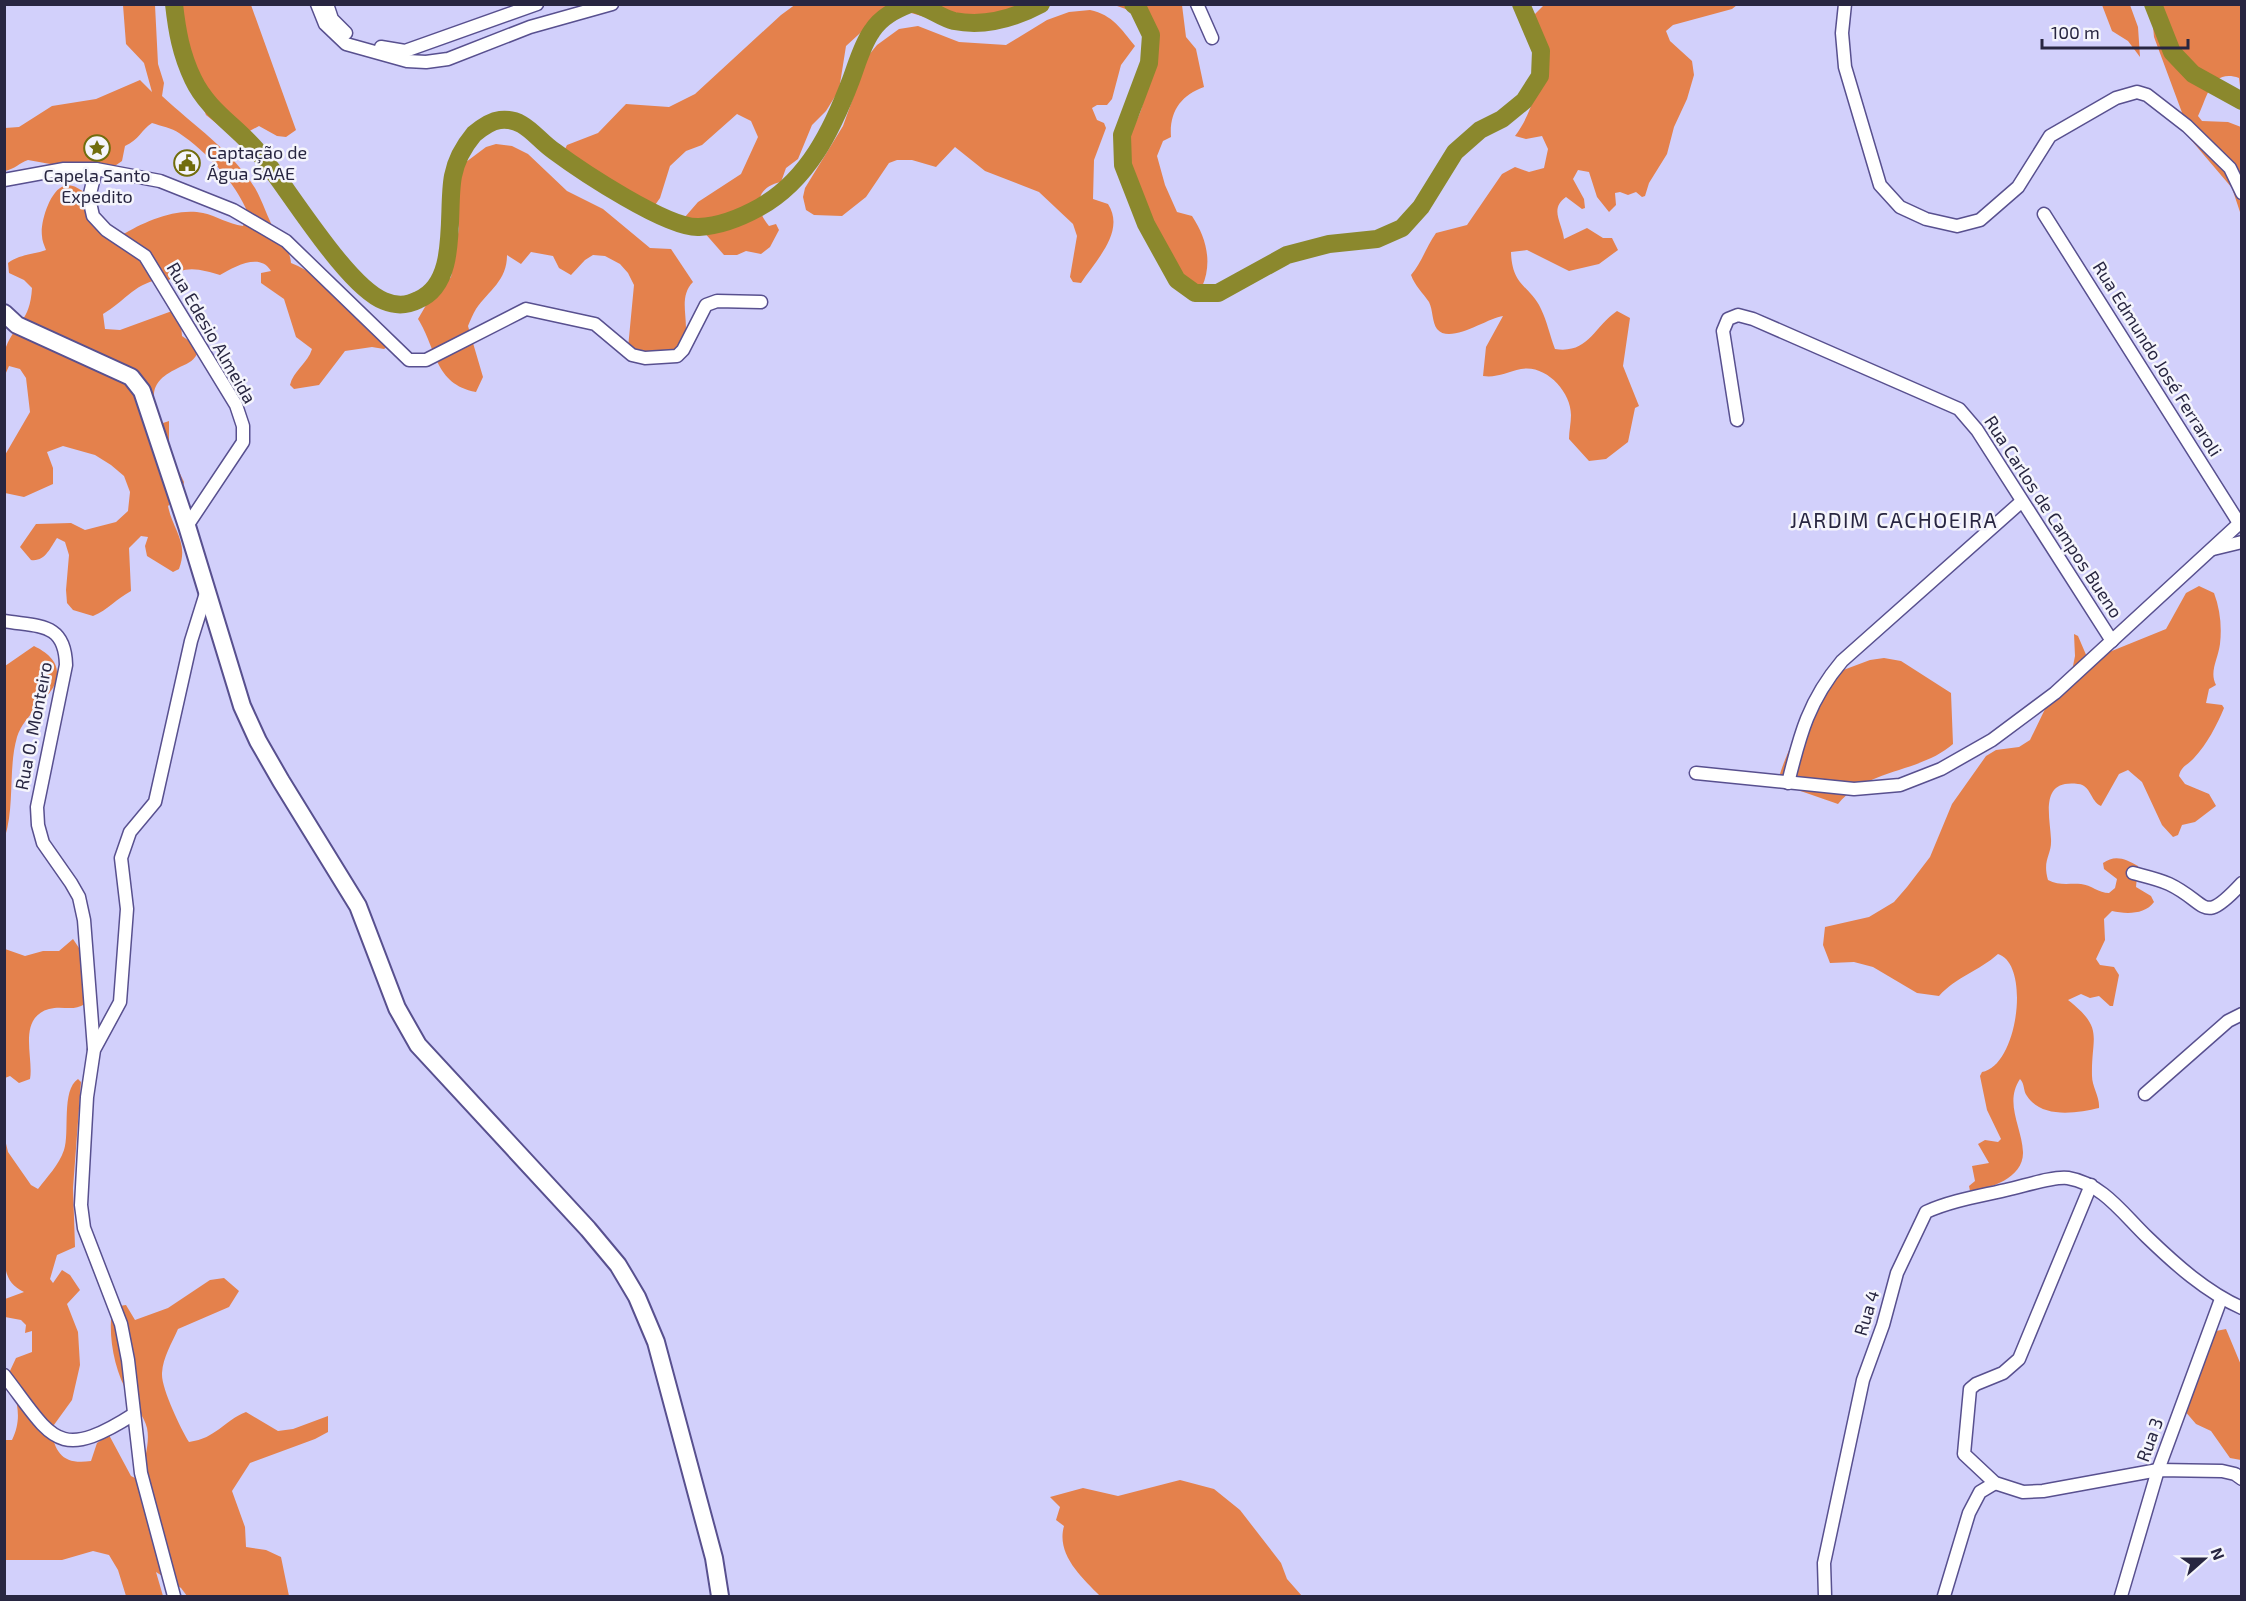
<svg xmlns="http://www.w3.org/2000/svg" width="2246" height="1601" font-family="'Exo 2',sans-serif">
  <style>
    .forest { fill: #e4814c }
    .lines { fill: none; stroke-linecap: round; stroke-linejoin: round }
    .river { stroke: #8b882d; stroke-width: 18 }
    .street-casing { stroke: #58508f; stroke-width: 15 }
    .secondary-casing { stroke: #58508f; stroke-width: 20 }
    .street { stroke: #fff; stroke-width: 12 }
    .secondary { stroke: #fff; stroke-width: 16 }
    .labels { text-anchor: middle; stroke-width: 5; stroke-linejoin: round; paint-order: stroke }
    .poi-label { font-size: 18px; fill: #282641; stroke: #f5f5fc; text-anchor: start }
    .street-label { font-size: 18px; fill: #282641; stroke: #f5f5fc }
    .quarter-label { font-size: 21px; letter-spacing: 1.5px; fill: #282641; stroke: #f5f5fc }
  </style>
  <rect width="100%" height="100%" fill="#d2d0fb"/>
  <g class="forest">
    <path d="M796,4L1037,5L1021,10L986,15L960,23L942,22L901,10L880,15L846,46L839,90L826,111L812,125L798,159L786,168L781,182C756,187 753,207 769,226L776,224L779,230L770,247L761,254L746,251L737,255H724L703,231L678,225L698,202L741,174L758,137L751,121L737,114L702,145L686,151L670,166L660,198L648,215L633,208L587,177L562,155L567,145L598,133L626,104L669,107L695,94L781,15Z"/>
    <path d="M1545,4L1737,5L1732,9L1673,25L1666,31L1670,41L1692,61L1694,75L1687,99L1674,127L1667,154L1649,183L1645,196L1642,197L1636,192L1628,195L1620,192L1615,193L1616,205L1609,212L1597,197L1589,172L1578,170L1573,179L1584,199L1585,208L1582,209L1566,197C1549,209 1562,222 1564,239L1587,228L1603,238H1612L1618,250L1599,264L1569,271L1527,250L1511,252C1512,287 1530,285 1541,309C1547,321 1550,336 1555,349C1588,354 1593,328 1617,311L1630,318L1623,366L1639,406L1635,408L1628,442L1606,459L1589,461L1569,439C1569,431 1571,423 1571,415C1571,391 1545,364 1521,369C1507,372 1497,378 1483,376L1486,347L1503,316C1487,318 1450,345 1437,329C1432,322 1433,310 1429,302C1423,293 1415,286 1411,275C1422,262 1426,247 1436,233L1467,225L1502,174L1515,167L1529,172L1544,168L1548,149L1542,136L1526,139L1515,136C1531,115 1543,79 1538,53C1536,42 1531,31 1528,21Z"/>
    <path d="M123,5H155L158,64L164,83L162,96C194,126 231,150 255,188C263,202 267,217 275,231C281,243 290,249 291,263C329,278 360,318 390,345L384,349L372,347L345,351L319,385L294,389L290,385C293,371 308,363 312,349L296,337L284,299L261,283V273L271,271C260,252 234,267 220,275C203,270 182,263 169,280C139,277 126,301 103,314L105,329L120,330L172,311L180,313L182,336L195,345L197,354C193,362 186,364 178,368C147,383 152,396 160,424L169,421V451L184,482L182,492L168,506C173,531 189,542 179,569L173,572L147,556L145,546L148,537L141,536L129,548L131,591C116,599 108,610 93,616L73,610L67,603L66,590L69,555L65,542L57,538C50,548 45,562 31,560L20,547L36,524L71,523L85,530L116,522L128,511L130,492L124,476L111,465L95,455L63,446L47,452L53,468V484L24,497L5,493V455L30,412L26,378L20,369L9,366L5,375C5,367 2,355 6,347C16,322 30,322 32,288L24,280L9,273L8,263C20,254 32,255 46,250C44,245 42,240 42,236C40,223 50,190 64,186C72,183 79,189 86,193L92,214L122,235C143,222 177,207 203,213C217,216 228,224 243,226L248,213C235,182 207,152 179,133C172,128 161,126 152,123C141,130 139,140 125,146L122,161L109,170L78,169L28,160C19,163 15,169 5,171V128L19,127L52,106L96,99L140,80L152,92L144,63L126,44Z"/>
    <path d="M171,5H251L296,130L286,137L277,136L259,126L244,134L232,136L206,115L191,78L185,42L181,37L173,38L169,28Z"/>
    <path d="M1114,5H1182L1186,37L1196,49L1204,87C1181,95 1169,112 1171,137L1163,141L1157,156L1165,185L1177,212L1192,216C1206,237 1213,262 1202,287C1162,284 1124,180 1128,145C1129,132 1137,122 1141,110C1148,88 1158,29 1135,14C1129,10 1121,7 1114,5Z"/>
    <path d="M2102,5H2130L2138,27L2140,57L2128,41L2112,31Z"/>
    <path d="M2151,5H2241V95L2239,78C2211,68 2207,98 2198,116L2202,121L2228,122L2241,127V215L2232,188L2186,134L2184,118L2154,37Z"/>
    <path d="M1090,10C1113,15 1121,29 1135,46L1121,65L1112,99L1107,105H1097L1092,108L1097,120L1104,123L1106,128L1094,160L1093,199L1108,204C1126,232 1095,261 1081,283L1073,282L1070,277L1077,236L1073,224L1039,192L985,171L955,147L936,167L912,160H897L889,163L866,197L842,216L814,215L806,210L803,197L805,188L843,126L868,56L877,45L899,29L918,26L959,42L1006,45L1047,20L1069,12Z"/>
    <path d="M496,144L512,146L528,154L567,191L603,209L650,248L671,249L693,282C675,300 694,327 681,346C678,352 667,357 662,361L628,348L634,285L628,273L620,264L605,256L593,255L585,260L571,275L559,268L553,256L531,252L521,264L507,255C507,281 489,290 476,309C473,314 470,321 468,326L483,377L476,392C434,384 437,349 418,319L429,300L451,277L459,228L451,182L458,168L486,147Z"/>
    <path d="M2199,586L2214,593C2220,609 2222,626 2220,644C2218,659 2209,672 2216,685L2209,689L2206,703L2222,705L2224,708C2217,725 2207,744 2194,758C2188,765 2181,766 2179,776L2185,784L2209,794L2216,806L2195,822L2182,825L2178,835L2173,837L2162,825L2142,782L2128,770L2119,774L2101,806C2090,801 2091,785 2078,784C2039,779 2050,816 2051,839C2052,856 2042,859 2048,880C2059,886 2069,883 2081,884C2091,885 2099,893 2109,893L2115,888L2117,879L2104,869L2103,863C2115,854 2126,859 2138,866L2136,887L2151,896L2154,902C2145,915 2125,914 2112,911L2104,919L2105,940L2096,959L2100,965L2114,967L2119,975L2113,1006H2110L2099,996L2090,998L2081,994L2068,1000C2105,1029 2091,1036 2092,1076C2092,1087 2100,1097 2099,1108C2077,1113 2042,1119 2027,1096C2023,1091 2025,1084 2020,1079C2004,1103 2022,1127 2023,1152C2024,1178 1990,1189 1970,1191L1969,1186L1975,1181L1972,1166L1989,1163L1978,1144L1985,1140L1998,1142L2001,1139L1987,1110L1980,1076L1982,1072C2018,1066 2031,964 1998,954C1979,971 1956,977 1939,996L1917,993L1873,967L1854,962L1830,963L1823,945L1825,927L1869,917L1894,902L1907,887L1930,857L1952,804L1986,756L1996,750L2019,747L2030,740L2046,707L2072,671L2075,656L2074,634L2078,636L2087,657L2092,659L2166,629L2186,593Z"/>
    <path d="M34,646C48,653 61,663 56,681C51,698 24,715 17,737C8,769 15,804 5,837V666Z"/>
    <path d="M1884,658L1901,661L1951,693L1953,744C1920,773 1866,769 1838,804L1789,787L1780,774C1790,741 1811,712 1822,678L1870,660Z"/>
    <path d="M73,939L81,951L85,1004C72,1012 63,1005 49,1009C17,1018 34,1058 30,1079L19,1083L10,1076L5,1078V949L25,956L43,951H59Z"/>
    <path d="M78,1079L81,1082L73,1188L75,1247L57,1255L50,1279L53,1283L62,1270L70,1275L80,1290L67,1304L78,1332L80,1365L72,1400L51,1429C55,1454 64,1465 91,1461L97,1443L109,1435L131,1476L145,1483C140,1465 151,1447 147,1428C144,1415 135,1408 129,1396C114,1369 108,1338 112,1307L126,1305L135,1320L168,1308L210,1280L224,1278L239,1291L229,1307L178,1329C172,1343 163,1357 162,1373C161,1388 181,1429 189,1442C217,1438 223,1421 246,1412L278,1431L293,1429L328,1416V1432L315,1439L250,1463L232,1491L245,1527L246,1547L266,1550L281,1557L289,1596H187L181,1588L156,1572L163,1596H126L118,1570L109,1555L93,1551L62,1560H5V1440H12C24,1415 15,1398 9,1373L16,1358L32,1352V1331L25,1333L26,1325L21,1320L5,1317V1299L24,1292C12,1286 7,1279 5,1266L4,1135L8,1152L31,1185L38,1189C47,1177 59,1165 64,1150C70,1133 61,1090 78,1079Z"/>
    <path d="M2226,1329L2241,1365V1460L2230,1458L2211,1431L2196,1424L2184,1410L2211,1332Z"/>
    <path d="M1180,1480L1214,1489L1240,1510L1281,1563L1287,1579L1302,1596H1100C1081,1577 1056,1554 1064,1526L1056,1520L1060,1507L1050,1497L1083,1488L1118,1496Z"/>
  </g>
  <g class="lines">
    <g class="river">
      <path d="M174,4C177,31 181,54 193,79C208,111 238,127 259,153C288,188 346,286 384,301C396,306 406,306 418,300C460,283 446,212 453,176C456,160 464,146 474,134C480,129 491,121 500,120C525,117 536,139 554,151C581,171 668,229 699,227C721,226 742,217 760,207C808,180 832,130 851,80C857,64 862,45 872,31C881,17 895,10 910,4"/>
      <path d="M915,4C930,8 941,18 954,21C984,27 1015,18 1041,4"/>
      <path d="M1133,4L1138,8L1151,35L1149,63L1122,135L1123,165L1146,224L1177,280L1195,293H1218L1287,255L1329,244L1377,239L1402,228L1421,207L1455,152L1480,130L1502,119L1524,101L1540,76L1541,51L1521,4"/>
      <path d="M2153,4L2172,52L2193,74L2242,101"/>
    </g>
    <g class="street-casing">
      <g id="street">
        <path d="M317,4L325,24L346,44L407,61L426,62L448,59L530,27L612,4"/>
        <path d="M327,4L332,19L346,33"/>
        <path d="M1197,4L1212,38"/>
        <path d="M1845,4L1842,33L1845,67L1880,185L1900,207L1926,219L1957,226L1980,220L2018,187L2050,136L2116,98L2137,92L2147,95L2187,126L2230,168L2242,193"/>
        <path d="M381,47L405,51L537,4"/>
        <path d="M96,169L89,198L93,216L106,230L145,256L236,405L243,426V442L187,526"/>
        <path d="M4,180L64,169H96L160,181L233,210L286,241L409,360H426L526,309L595,324L632,355L645,358L677,356L683,350L706,305L717,301L761,302"/>
        <path d="M2044,214L2239,523"/>
        <path d="M1737,420L1723,331L1728,319L1738,315L1753,319L1959,409L1977,430L2112,641"/>
        <path d="M2213,549L2242,542"/>
        <path d="M4,621C39,627 65,622 66,665L37,807L38,825L43,843L71,883L79,897L84,920L94,1049"/>
        <path d="M1696,773L1854,789L1900,785L1941,769L1992,740L2055,693L2242,521"/>
        <path d="M1788,783C1800,734 1809,700 1842,661L2021,502"/>
        <path d="M2133,873C2144,876 2158,879 2169,884C2209,903 2201,927 2242,883"/>
        <path d="M2145,1094L2228,1021L2242,1014"/>
        <path d="M2091,1185L2019,1359L2003,1373L1976,1384L1970,1389L1964,1454L1995,1483L2023,1492L2043,1491L2158,1470L2222,1471L2235,1474L2242,1479"/>
        <path d="M4,1375C52,1437 56,1464 134,1414"/>
        <path d="M174,1596L141,1473L128,1360L121,1324L84,1228L81,1205L87,1097L94,1050L120,1002L127,909L121,858L130,832L155,802L191,641L206,593"/>
        <path d="M1825,1596L1824,1563L1863,1380L1883,1325L1897,1273L1926,1212C1953,1200 1981,1196 2010,1189C2024,1186 2054,1176 2068,1178C2103,1184 2123,1214 2147,1237C2175,1264 2206,1292 2242,1308"/>
        <path d="M1944,1596L1969,1513L1980,1492L1995,1483"/>
        <path d="M2121,1596L2158,1470L2221,1299"/>
      </g>
    </g>
    <g class="secondary-casing">
      <path id="secondary" d="M4,313L17,325L131,377L142,391L187,526L242,706L258,741L281,781L358,906L397,1008L418,1045L588,1229L618,1265L637,1297L656,1342L714,1558L720,1596"/>
    </g>
    <use href="#street" class="street"/>
    <use href="#secondary" class="secondary"/>
  </g>
  <defs>
    <g id="sight-ring" transform="scale(1.35)"><circle r="9.5" fill="#f5f5fc" stroke="#716d0d" stroke-width="1.5"/><path d="M0-6L1.8-2.2L6-1.7L2.9 1.2L3.7 5.4L0 3.3L-3.7 5.4L-2.9 1.2L-6-1.7L-1.8-2.2Z" fill="#716d0d"/></g>
    <g id="civic-ring" transform="scale(1.35)"><circle r="9.5" fill="#f5f5fc" stroke="#716d0d" stroke-width="1.5"/><path d="M-.6-6.5H3V-4.5H.6V-3L4-1V1h2V6H-6V1h2V-1L-.6-3ZM-1.2 2.5V6h2.4V2.5Z" fill="#716d0d"/></g>
  </defs>
  <g fill-rule="evenodd">
    <use href="#sight-ring" x="97" y="148"/>
    <use href="#civic-ring" x="187" y="163"/>
  </g>
  <g class="labels">
    <g class="poi-label">
      <text x="207" y="159">Captação de<tspan x="207" dy="21">Água SAAE</tspan></text>
      <text x="97" y="182" text-anchor="middle">Capela Santo<tspan x="97" dy="21">Expedito</tspan></text>
    </g>
    <g class="street-label">
      <text transform="translate(211 333) rotate(60)" y="6">Rua Edesio Almeida</text>
      <text transform="translate(2157 359) rotate(58)" y="6">Rua Edmundo José Ferraroli</text>
      <text transform="translate(2053 517) rotate(57)" y="6">Rua Carlos de Campos Bueno</text>
      <text transform="translate(34 726) rotate(-79)" y="6">Rua O. Monteiro</text>
      <text transform="translate(1867 1313) rotate(-73)" y="6">Rua 4</text>
      <text transform="translate(2150 1440) rotate(-70)" y="6">Rua 3</text>
    </g>
    <g class="quarter-label">
      <text x="1894" y="528">JARDIM CACHOEIRA</text>
    </g>
  </g>
  <rect width="2246" height="1601" fill="none" stroke="#282641" stroke-width="12"/>
  <g transform="translate(2204 1559) rotate(69)" stroke="#f5f5fc" stroke-width="4.5" paint-order="stroke">
  <path d="M0-4.5L10 22L0 15L-10 22Z" fill="#282641"/>
  <text y="-9" font-size="16" font-weight="bold" text-anchor="middle" fill="#282641">N</text>
  </g>
  <path d="M2042 39v9h146v-9" fill="none" stroke="#282641" stroke-width="3"/>
  <text x="2051" y="39" font-size="18" fill="#282641" stroke="#f5f5fc" stroke-width="4.5" paint-order="stroke">100 m</text>
</svg>
